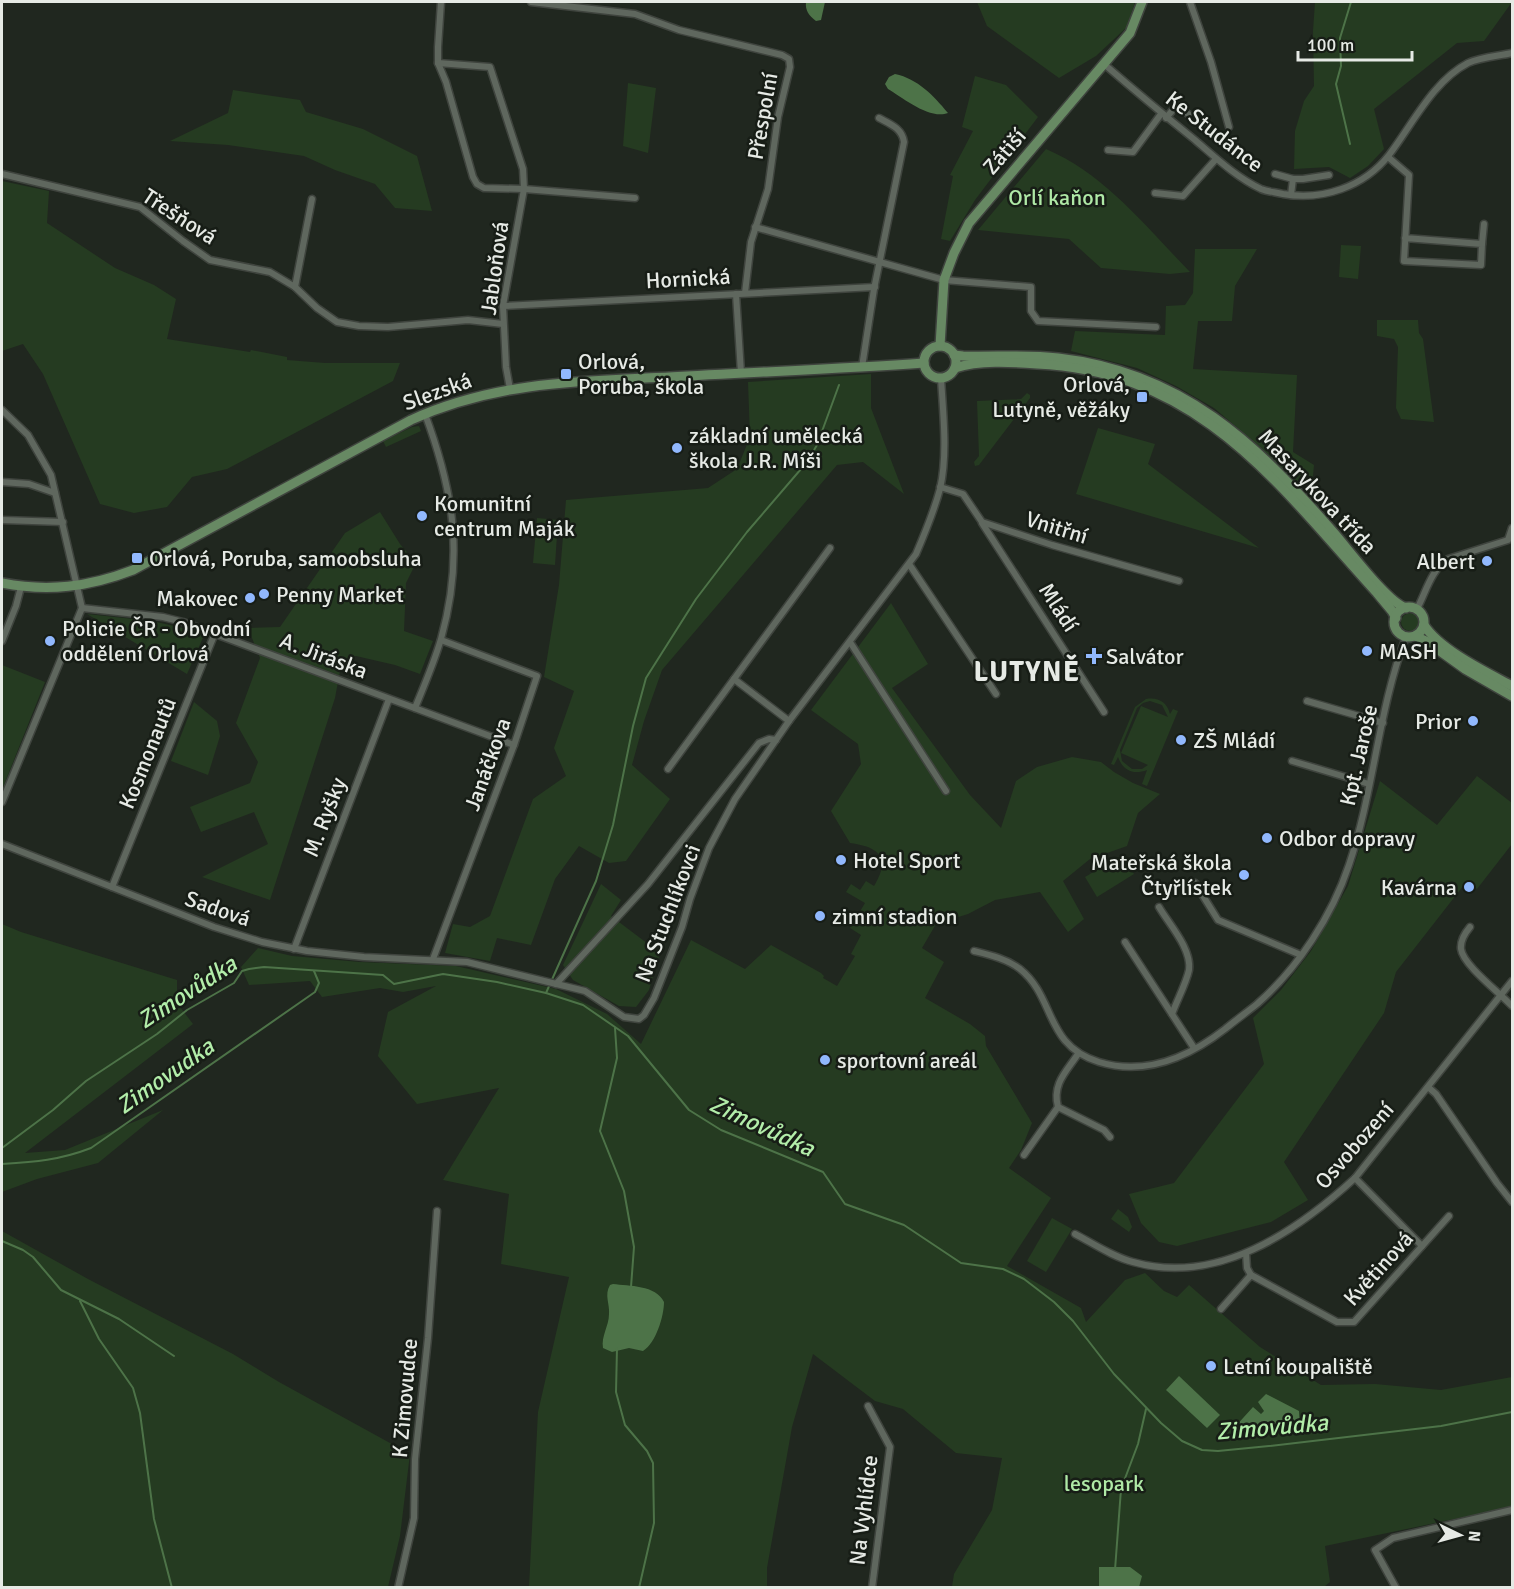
<svg xmlns="http://www.w3.org/2000/svg" width="1514" height="1589" font-family="Signika,sans-serif">
  <style>
    .green { fill: #253b21; fill-rule: evenodd }
    .water { fill: #4d7348 }
    .lines { fill: none; stroke-linecap: round; stroke-linejoin: round }
    .stream { stroke: #4d7348; stroke-width: 2 }
    .street-casing { stroke: #3f443e; stroke-width: 9 }
    .secondary-casing { stroke: #3f443e; stroke-width: 12 }
    .street { stroke: #5f675e; stroke-width: 6 }
    .secondary { stroke: #678963; stroke-width: 9 }
    .poi-dot { fill: #91b8fd; stroke: #171d16; stroke-width: 2 }
    .labels { text-anchor: middle; stroke-width: 5; stroke-linejoin: round; paint-order: stroke }
    .street-label { font-size: 22px; fill: #e6eae5; stroke: #171d16 }
    .park-label { font-size: 22px; fill: #afe9a6; stroke: #171d16 }
    .poi-label { font-size: 22px; fill: #e6eae5; stroke: #171d16; text-anchor: start }
    .water-label { font-size: 24px; font-style: italic; fill: #b2eda9; stroke: #171d16 }
    .district-label { font-size: 28px; font-weight: bold; letter-spacing: 1.5px; fill: #e6eae5; stroke: #171d16 }
  </style>
  <rect width="100%" height="100%" fill="#20271f"/>
  <g class="green">
    <path d="M977,2H1135L1127,27L1096,56L1059,78L987,26Z"/>
    <path d="M1315,2H1512L1484,41L1457,43L1374,109L1384,149L1368,166L1350,178L1329,167L1294,169L1295,131L1304,101L1314,86L1313,31Z"/>
    <path d="M975,76L1006,85L1038,117L975,200L950,241L941,239L953,176L950,175L973,131L962,127Z"/>
    <path d="M628,83L656,88L648,153L623,146Z"/>
    <path d="M233,90L300,100L306,112L363,129L417,156L432,211L395,208L375,184L335,170L304,156L228,145L170,141L228,113Z"/>
    <path d="M1046,149C1105,174 1146,227 1190,272L1170,274L1101,268L1069,239L978,230Z"/>
    <path d="M2,181L49,191L47,223L115,268L154,285L176,299L167,339L250,352L251,350L287,357V360L325,363H400L393,381L227,469L192,477L167,507L134,513L100,504L43,374L23,344L2,351Z"/>
    <path d="M1341,245L1361,246L1358,279L1339,277Z"/>
    <path d="M1195,249H1257L1235,286L1232,321H1198L1193,369L1297,375L1293,452L1314,465L1313,476L1307,482L1298,485L1261,448L1214,408L1176,386L1137,368L1071,351L1075,331L1165,335L1166,306L1185,305L1193,293Z"/>
    <path d="M1377,320H1418L1419,333L1423,339L1434,422L1401,419L1396,408L1398,347L1394,339L1377,336Z"/>
    <path d="M871,374V408L904,494L863,462L837,465L662,670L644,721L632,765L670,799L626,861L609,863L579,846L555,879L531,945L497,938L490,961L445,953L453,924L470,927L490,916L533,799L566,776L554,748L574,691L544,677L559,585L566,500L708,488L737,469L750,437L748,382Z"/>
    <path d="M1027,393L1030,395V398L979,465L975,466L974,462L979,456L977,401L1021,399Z"/>
    <path d="M419,426L421,431L386,447L383,441L412,427Z"/>
    <path d="M1098,428L1155,444L1148,464L1259,548L1076,494Z"/>
    <path d="M380,512L400,544L416,563L406,583L404,631L433,641L420,674L395,665L356,656L342,660L335,698L270,900L202,877L268,844L254,812L201,832L190,807L250,783L258,762L236,723L260,658L248,628L280,627L345,533Z"/>
    <path d="M537,518L558,520L555,565L533,563Z"/>
    <path d="M891,603L928,664L892,688L970,795L1001,828L1016,781L1037,767L1072,757L1101,762L1114,772L1133,783L1160,794L1138,813L1127,846L1090,859L1063,881L1084,919L1068,932L1040,892L995,900L968,914L936,924L922,948L944,962L925,998L970,1024L985,1036L986,1046L1032,1123L1021,1150L1009,1168L1051,1198L1007,1266L1081,1308L1086,1322L1125,1280L1145,1273L1164,1291L1177,1297L1189,1285L1260,1347L1321,1385L1375,1384L1441,1390L1512,1377V1507L1325,1546L1330,1582L1324,1587H952L954,1574L992,1510L1002,1458L956,1453L903,1409L875,1401L813,1354L792,1427L767,1568V1587H529L538,1412L569,1277L501,1264L509,1194L443,1180L499,1088L417,1104L378,1056L388,1012L436,986L403,992L380,988L322,997L310,981L249,985L241,967L258,948L292,956L360,962L456,966L556,989L607,1014L641,1044L691,940L745,969L771,945L821,973L824,976L823,978L837,986L855,956L851,954L861,935L850,928L865,903L846,892L851,884L860,890L866,881L874,886C891,858 880,847 850,843L831,811L861,764L858,744L811,710Z"/>
    <circle cx="1410" cy="622" r="9"/>
    <path d="M87,614L152,621L205,633L187,674Z"/>
    <path d="M2,665L45,682L2,790Z"/>
    <path d="M1146,699C1158,697 1167,702 1170,714L1173,709L1178,711L1147,786L1142,784L1147,770C1134,775 1123,771 1118,757L1114,765L1111,764L1135,707ZM1150,701L1162,705L1168,717L1141,706L1121,753L1148,765L1142,769H1132L1122,761L1120,750L1137,708L1143,703Z"/>
    <path d="M194,702L217,721L220,736L208,775L171,761Z"/>
    <path d="M1477,776L1512,803V844L1477,889L1467,881L1396,972L1384,1013L1284,1162L1308,1200L1271,1222L1177,1246L1159,1242L1141,1223L1129,1194L1174,1183L1264,1064L1253,1018L1281,990L1311,951L1348,886L1380,781L1437,825Z"/>
    <path d="M1122,855L1134,874L1097,897L1085,877Z"/>
    <path d="M601,884L621,900L611,916L660,953L649,990L636,1007L619,1006L573,980L563,965Z"/>
    <path d="M2,924L21,932L177,980V1003L193,1024L25,1153L65,1150L163,1110L98,1163L37,1179L2,1192Z"/>
    <path d="M1118,1209L1128,1217L1132,1227L1129,1232L1111,1219Z"/>
    <path d="M1052,1218L1072,1229L1046,1272L1027,1261Z"/>
    <path d="M2,1231L88,1279L233,1354L279,1382L410,1454L400,1536L388,1587H2Z"/>
  </g>
  <g class="water">
    <path d="M806,2H825L821,20L816,21C809,16 805,10 806,2Z"/>
    <path d="M895,74C918,79 933,95 948,113C930,120 903,98 888,89L885,84L889,77Z"/>
    <path d="M613,1284C629,1286 656,1285 664,1302C664,1316 656,1343 643,1351L629,1348L612,1352L603,1348C601,1336 609,1326 609,1314C610,1304 604,1295 610,1285Z"/>
    <path d="M1179,1376L1220,1415L1207,1428L1166,1390Z"/>
    <path d="M1266,1394L1299,1411L1300,1429L1242,1436L1234,1428L1253,1407L1261,1414L1264,1411L1258,1402Z"/>
    <path d="M1099,1567H1130L1142,1576L1139,1587H1099Z"/>
  </g>
  <g class="lines">
    <g class="stream">
      <path d="M1350,144L1336,84L1341,66L1340,38L1351,2"/>
      <path d="M546,993L596,881L613,825L633,726L646,678L696,599L747,532L807,462L817,445L839,385"/>
      <path d="M615,1028L617,1058L600,1131L624,1191L634,1247L631,1287"/>
      <path d="M2,1148L53,1110L86,1081L157,1034L187,1010L234,983L242,971L249,969L264,967L383,975L394,984L443,974L497,982L546,993L583,1005L628,1036L689,1110L721,1130L823,1172L845,1204L904,1225L961,1263L1003,1269L1024,1279L1054,1302L1073,1321L1114,1374L1161,1423L1182,1441L1202,1450L1218,1451L1269,1446L1441,1426L1512,1412"/>
      <path d="M2,1164C35,1162 60,1160 91,1148L315,992L319,983L314,971"/>
      <path d="M2,1241L23,1250L33,1257L61,1290L119,1319L174,1356"/>
      <path d="M80,1301L99,1339L133,1388L140,1413L154,1519L172,1588"/>
      <path d="M617,1348L616,1392L625,1425L647,1451L653,1463L654,1523L639,1588"/>
      <path d="M1115,1570L1121,1489L1138,1444L1146,1409"/>
    </g>
    <g class="street-casing">
      <g id="street">
        <path d="M441,2L438,47V63L446,82L473,177L477,184L484,188L524,189L635,198"/>
        <path d="M531,2L635,14L679,30L782,55L789,59L790,67L778,117L768,189L751,242L745,293"/>
        <path d="M1190,2L1211,62L1229,127"/>
        <path d="M438,63L490,67L523,169L524,189L503,306L506,367L510,389"/>
        <path d="M1104,64C1134,90 1164,115 1195,140C1216,158 1236,177 1261,189C1268,192 1276,192 1283,194C1322,201 1364,187 1389,155C1412,125 1433,81 1468,63C1481,57 1499,56 1512,53"/>
        <path d="M1166,118L1177,105L1204,127"/>
        <path d="M1108,150L1133,152L1161,114"/>
        <path d="M1388,157L1409,175L1404,261L1481,265L1482,244L1405,238"/>
        <path d="M2,174L140,207L183,241L210,260L270,272L295,287L317,308L337,322L359,326L388,327L468,320L503,324"/>
        <path d="M1275,174L1293,179"/>
        <path d="M1155,193L1183,196L1216,159"/>
        <path d="M1291,195L1293,179H1303L1329,175"/>
        <path d="M755,227L944,280L1031,287V311L1038,321L1156,327"/>
        <path d="M1482,244L1484,224"/>
        <path d="M295,287L312,199"/>
        <path d="M736,294L741,373"/>
        <path d="M503,306L875,287"/>
        <path d="M862,367L874,289L904,142C902,128 890,124 879,118"/>
        <path d="M2,410L28,435L51,475L82,608L2,802"/>
        <path d="M2,482L29,484L55,493"/>
        <path d="M940,487L963,494L982,522L1052,545L1179,581"/>
        <path d="M2,520L63,522"/>
        <path d="M982,523L1104,712"/>
        <path d="M909,564L996,694"/>
        <path d="M82,608L163,617L183,622L514,745"/>
        <path d="M1417,609C1426,592 1431,570 1448,559L1508,540L1512,528"/>
        <path d="M2,641L16,606L21,587"/>
        <path d="M850,642L946,791"/>
        <path d="M734,679L789,721"/>
        <path d="M1307,701L1383,723"/>
        <path d="M415,708C424,686 434,663 441,639C464,557 454,492 425,414"/>
        <path d="M1292,761L1369,784"/>
        <path d="M668,769L830,548"/>
        <path d="M2,844L214,927L262,942L307,951L364,957L467,962L585,991L624,1017L639,1019L644,1015L654,998L682,927L690,899L709,848L735,799L789,721L916,554C925,533 934,511 940,489C948,454 943,413 941,378"/>
        <path d="M1195,883L1218,920L1301,955"/>
        <path d="M112,887L215,633"/>
        <path d="M1159,907C1169,924 1192,949 1189,970C1186,984 1177,1000 1172,1014"/>
        <path d="M1470,927C1465,933 1460,940 1461,949C1463,965 1500,993 1512,1006"/>
        <path d="M1125,942L1194,1048"/>
        <path d="M294,949L389,699"/>
        <path d="M974,951C990,955 1007,959 1020,969C1056,998 1044,1045 1099,1062C1145,1076 1189,1057 1225,1029C1236,1020 1247,1012 1257,1004C1298,968 1332,916 1349,865C1374,791 1378,710 1406,637"/>
        <path d="M433,959L514,745L537,676L441,640"/>
        <path d="M556,984L648,884L759,743L769,739L776,740"/>
        <path d="M1078,1054C1066,1072 1052,1084 1058,1107L1104,1130L1110,1137"/>
        <path d="M1428,1087L1436,1094L1497,1183L1512,1202"/>
        <path d="M1024,1155L1058,1107"/>
        <path d="M1355,1178L1422,1246"/>
        <path d="M1075,1234C1094,1244 1113,1257 1133,1262C1217,1286 1296,1232 1355,1178L1512,981"/>
        <path d="M1246,1253L1247,1268L1251,1275L1337,1322H1354L1449,1216"/>
        <path d="M1221,1309L1251,1275"/>
        <path d="M868,1406L890,1447L872,1588"/>
        <path d="M398,1588L414,1518L415,1459L428,1338L437,1211"/>
        <path d="M1396,1588L1375,1550L1393,1538L1512,1510"/>
      </g>
    </g>
    <g class="secondary-casing">
      <g id="secondary">
        <circle cx="940" cy="362" r="16"/>
        <path d="M940,346L944,280L954,253L969,223L1130,33L1142,2"/>
        <path d="M954,355L963,356C995,357 1026,354 1058,358C1182,372 1256,443 1334,533C1348,549 1388,603 1406,608"/>
        <path d="M955,368C979,360 1011,362 1037,364C1201,372 1277,483 1377,593L1392,611L1396,618"/>
        <path d="M2,583C48,592 89,587 133,570L411,420C494,382 579,381 669,377C754,372 839,369 924,363"/>
        <circle cx="1409" cy="622" r="15"/>
        <path d="M1424,625C1440,650 1486,672 1512,686"/>
        <path d="M1415,636L1426,641L1465,669L1512,696"/>
      </g>
    </g>
    <use href="#street" class="street"/>
    <use href="#secondary" class="secondary"/>
  </g>
  <g class="poi-dot">
    <rect x="560" y="368" width="12" height="12" rx="3"/>
    <rect x="1136" y="391" width="12" height="12" rx="3"/>
    <circle cx="677" cy="448" r="6"/>
    <circle cx="422" cy="516" r="6"/>
    <rect x="131" y="552" width="12" height="12" rx="3"/>
    <circle cx="1487" cy="561" r="6"/>
    <circle cx="264" cy="594" r="6"/>
    <circle cx="250" cy="598" r="6"/>
    <circle cx="50" cy="641" r="6"/>
    <circle cx="1367" cy="651" r="6"/>
    <path d="M1091 647h6v6h6v6h-6v6h-6v-6h-6v-6h6z"/>
    <circle cx="1473" cy="721" r="6"/>
    <circle cx="1181" cy="740" r="6"/>
    <circle cx="1267" cy="838" r="6"/>
    <circle cx="841" cy="860" r="6"/>
    <circle cx="1244" cy="875" r="6"/>
    <circle cx="1469" cy="887" r="6"/>
    <circle cx="820" cy="916" r="6"/>
    <circle cx="825" cy="1060" r="6"/>
    <circle cx="1211" cy="1366" r="6"/>
  </g>
  <g class="labels">
    <g class="street-label">
      <text transform="translate(762 116) rotate(-80)" y="8">Přespolní</text>
      <text transform="translate(1215 131) rotate(38)" y="8">Ke Studánce</text>
      <text transform="translate(1004 151) rotate(-49)" y="8">Zátiší</text>
      <text transform="translate(180 216) rotate(33)" y="8">Třešňová</text>
      <text transform="translate(494 268) rotate(-82)" y="8">Jabloňová</text>
      <text transform="translate(688 278) rotate(-3)" y="8">Hornická</text>
      <text transform="translate(437 391) rotate(-20)" y="8">Slezská</text>
      <text transform="translate(1318 491) rotate(47)" y="8">Masarykova třída</text>
      <text transform="translate(1057 527) rotate(17)" y="8">Vnitřní</text>
      <text transform="translate(1059 607) rotate(57)" y="8">Mládí</text>
      <text transform="translate(324 655) rotate(21)" y="8">A. Jiráska</text>
      <text transform="translate(147 753) rotate(-68)" y="8">Kosmonautů</text>
      <text transform="translate(1358 755) rotate(-77)" y="8">Kpt. Jaroše</text>
      <text transform="translate(487 764) rotate(-70)" y="8">Janáčkova</text>
      <text transform="translate(324 817) rotate(-69)" y="8">M. Ryšky</text>
      <text transform="translate(218 908) rotate(19)" y="8">Sadová</text>
      <text transform="translate(667 913) rotate(-69)" y="8">Na Stuchlíkovci</text>
      <text transform="translate(1354 1145) rotate(-49)" y="8">Osvobození</text>
      <text transform="translate(1378 1268) rotate(-48)" y="8">Květinová</text>
      <text transform="translate(404 1398) rotate(-85)" y="8">K Zimovudce</text>
      <text transform="translate(863 1510) rotate(-83)" y="8">Na Vyhlídce</text>
    </g>
    <g class="park-label">
      <text x="1057" y="205">Orlí kaňon</text>
      <text x="1104" y="1491">lesopark</text>
    </g>
    <g class="poi-label">
      <text x="578" y="369">Orlová,<tspan x="578" dy="25">Poruba, škola</tspan></text>
      <text x="1130" y="392" text-anchor="end">Orlová,<tspan x="1130" dy="25">Lutyně, věžáky</tspan></text>
      <text x="689" y="443">základní umělecká<tspan x="689" dy="25">škola J.R. Míši</tspan></text>
      <text x="434" y="511">Komunitní<tspan x="434" dy="25">centrum Maják</tspan></text>
      <text x="149" y="566">Orlová, Poruba, samoobsluha</text>
      <text x="1475" y="569" text-anchor="end">Albert</text>
      <text x="276" y="602">Penny Market</text>
      <text x="238" y="606" text-anchor="end">Makovec</text>
      <text x="62" y="636">Policie ČR - Obvodní<tspan x="62" dy="25">oddělení Orlová</tspan></text>
      <text x="1379" y="659">MASH</text>
      <text x="1106" y="664">Salvátor</text>
      <text x="1461" y="729" text-anchor="end">Prior</text>
      <text x="1193" y="748">ZŠ Mládí</text>
      <text x="1279" y="846">Odbor dopravy</text>
      <text x="853" y="868">Hotel Sport</text>
      <text x="1232" y="870" text-anchor="end">Mateřská škola<tspan x="1232" dy="25">Čtyřlístek</tspan></text>
      <text x="1457" y="895" text-anchor="end">Kavárna</text>
      <text x="832" y="924">zimní stadion</text>
      <text x="837" y="1068">sportovní areál</text>
      <text x="1223" y="1374">Letní koupaliště</text>
    </g>
    <g class="water-label">
      <text transform="translate(187 992) rotate(-33)" y="8">Zimovůdka</text>
      <text transform="translate(165 1076) rotate(-35)" y="8">Zimovudka</text>
      <text transform="translate(762 1126) rotate(25)" y="8">Zimovůdka</text>
      <text transform="translate(1272 1427) rotate(-5)" y="8">Zimovůdka</text>
    </g>
    <g class="district-label">
      <text x="1027" y="681">LUTYNĚ</text>
    </g>
  </g>
  <rect width="1514" height="1589" fill="none" stroke="#e6eae5" stroke-width="6"/>
  <g transform="translate(1460 1535) rotate(95)" stroke="#171d16" stroke-width="4.5" paint-order="stroke">
  <path d="M0-4.5L10 22L0 15L-10 22Z" fill="#e6eae5"/>
  <text y="-9" font-size="16" font-weight="bold" text-anchor="middle" fill="#e6eae5">N</text>
  </g>
  <path d="M1298 51v9h114v-9" fill="none" stroke="#e6eae5" stroke-width="3"/>
  <text x="1307" y="51" font-size="18" fill="#e6eae5" stroke="#171d16" stroke-width="4.5" paint-order="stroke">100 m</text>
</svg>
